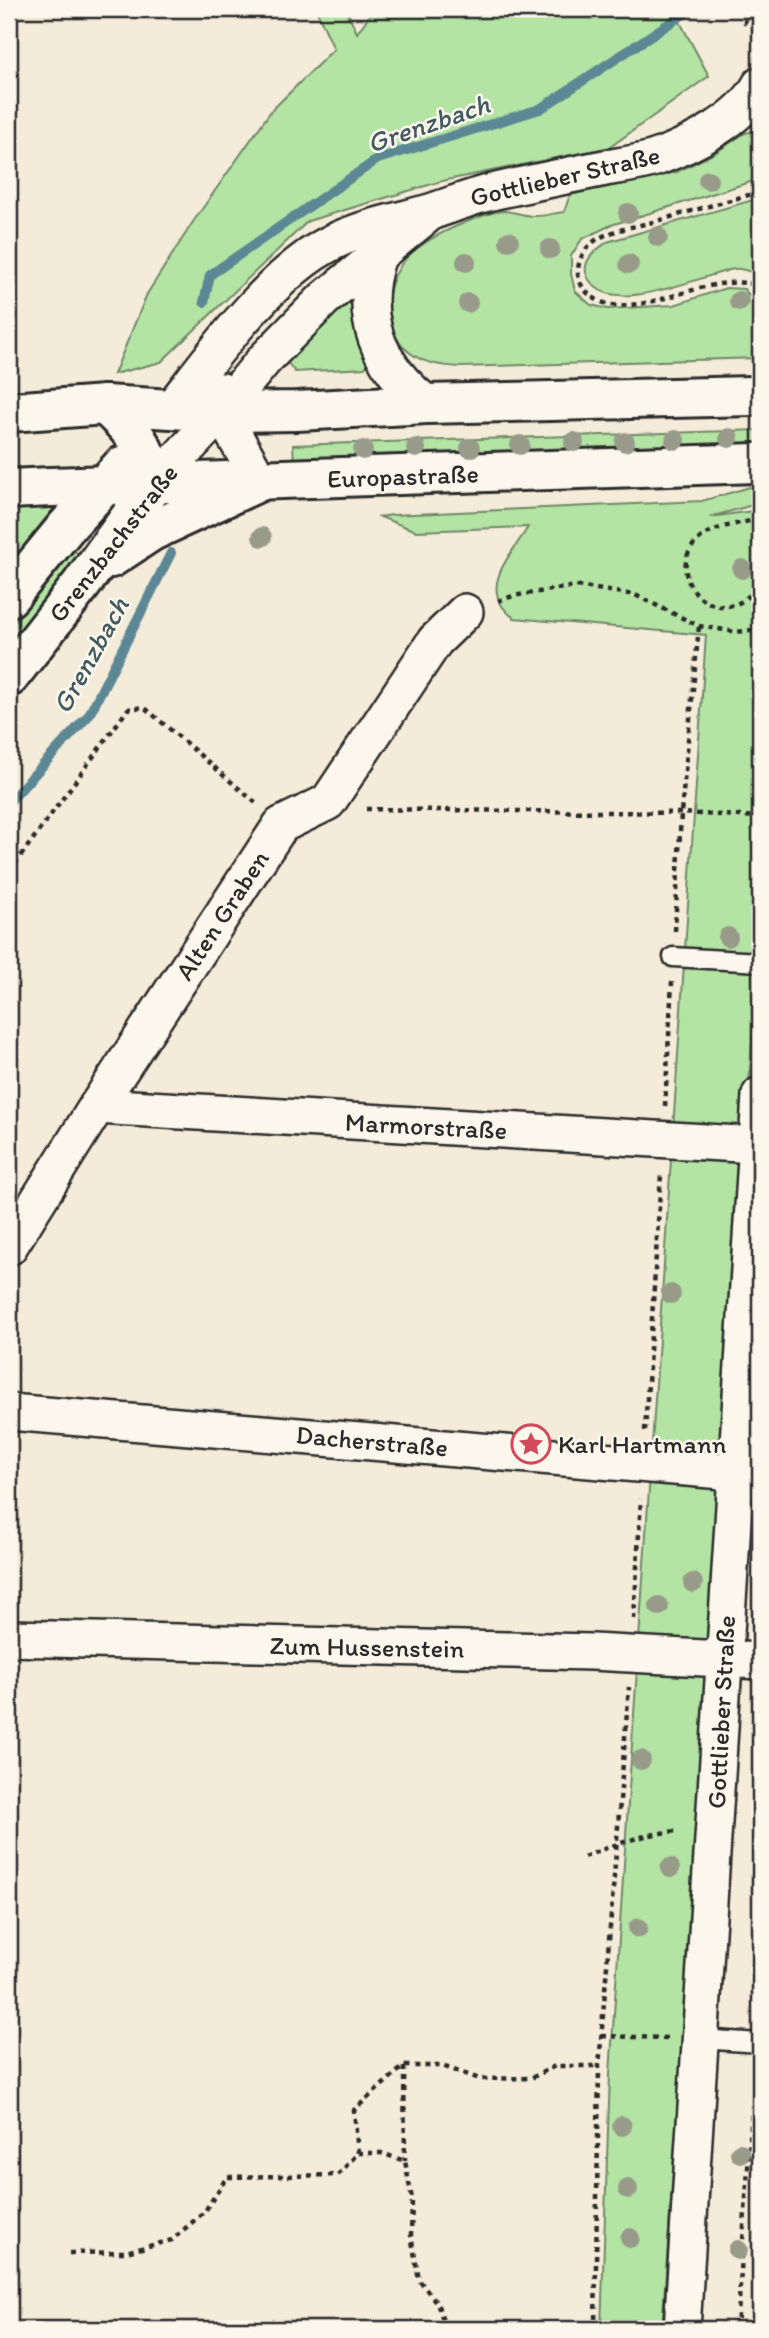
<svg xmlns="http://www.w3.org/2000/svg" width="769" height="2338" font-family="Itim,sans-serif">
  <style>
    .green { fill: #b4e4a4; stroke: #708868; stroke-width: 2 }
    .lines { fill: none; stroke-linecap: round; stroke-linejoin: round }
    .stream { stroke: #5c8895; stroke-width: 10 }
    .service-casing { stroke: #2b2b2b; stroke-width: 23 }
    .minor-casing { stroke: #2b2b2b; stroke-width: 40 }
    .tertiary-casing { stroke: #2b2b2b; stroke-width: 44 }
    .primary-casing { stroke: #2b2b2b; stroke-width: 44 }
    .motorway-casing { stroke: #2b2b2b; stroke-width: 44 }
    .path { stroke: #2b2b2b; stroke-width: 4.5; stroke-dasharray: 5 5; stroke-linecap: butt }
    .service { stroke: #fbf7ec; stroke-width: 18 }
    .minor { stroke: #fbf7ec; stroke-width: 35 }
    .tertiary { stroke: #fbf7ec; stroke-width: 38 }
    .primary { stroke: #fbf7ec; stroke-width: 38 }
    .motorway { stroke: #fbf7ec; stroke-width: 38 }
    .tree { fill: #989b8a }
    .labels { text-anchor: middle; stroke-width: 5; stroke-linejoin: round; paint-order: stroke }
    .street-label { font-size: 26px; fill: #2b2b2b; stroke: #fbf7ec }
    .poi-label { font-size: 26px; fill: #2b2b2b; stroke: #fbf7ec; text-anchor: start }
    .water-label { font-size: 28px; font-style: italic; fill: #435a60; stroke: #fbf7ec }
  </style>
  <rect width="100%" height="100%" fill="#f4ebd9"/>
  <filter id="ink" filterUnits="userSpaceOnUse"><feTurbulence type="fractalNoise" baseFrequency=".0143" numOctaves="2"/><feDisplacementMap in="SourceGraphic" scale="14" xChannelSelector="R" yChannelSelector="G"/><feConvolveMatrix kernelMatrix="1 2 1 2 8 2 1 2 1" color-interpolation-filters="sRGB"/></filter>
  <g filter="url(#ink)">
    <g class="green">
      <path d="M316,9H346L357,33L374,9H673L709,76L610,147L442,181L308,221L161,362L114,374L147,294L193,222L271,111L334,49Z"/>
      <path d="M760,130V179L611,225L582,239L571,256V274L575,291L591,305L608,309L674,305L726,288L744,289L755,302L756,325H760V358L460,367C443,366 424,364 409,352C382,331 383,291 401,265C415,244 446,230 469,221C478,217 495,211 505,211C514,212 523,215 532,216C542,217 554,213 564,212L570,195L677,172L715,153L745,133Z"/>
      <path d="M760,198V275C752,273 742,267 734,269C702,275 614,317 590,281C587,277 585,272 586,266C588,255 598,249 607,242Z"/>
      <path d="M343,300L353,305C355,326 358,341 370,360L365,368L295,372L284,358Z"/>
      <path d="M760,430V445L305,461H294L293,445Z"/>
      <path d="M760,484V503L710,517L760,510V926L662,2329H601L610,2074L706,635L514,618C475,589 511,556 528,527L416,531L380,517L392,515L702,501Z"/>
      <path d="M52,507L53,509L9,565V509Z"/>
      <path d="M72,548L79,555L9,645V629Z"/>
    </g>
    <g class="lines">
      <g class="stream">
        <path d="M204,302L210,275L378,159L540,109L691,9"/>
        <path d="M9,802L89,715L171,553"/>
      </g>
      <g class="service-casing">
        <g id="service">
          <path d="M673,957L760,962"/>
          <path d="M700,2039L760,2043"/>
        </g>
      </g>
      <g class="minor-casing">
        <g id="minor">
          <path d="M378,256C357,317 378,366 427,404"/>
          <path d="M222,391L221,412L260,481"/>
          <path d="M171,409C212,356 273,271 333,242C364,227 397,221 430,212C452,205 473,196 496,191C532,183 569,175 605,168C622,165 642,163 658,157C693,144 742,119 760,85"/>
          <path d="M155,483L221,412L264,360L324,299L426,216"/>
          <path d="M97,1106L756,1145"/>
          <path d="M9,1247L97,1106L281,825L328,802L435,641L465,612"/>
          <path d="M9,1412L735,1472"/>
          <path d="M9,1638L592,1652L760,1661"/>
          <path d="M682,2329L760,1095"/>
        </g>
      </g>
      <g class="tertiary-casing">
        <g id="tertiary">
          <path d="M111,558L152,531L260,481"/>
          <path d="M9,597L67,526L122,466"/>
          <path d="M9,677L81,585L155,483C146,446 133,430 105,405"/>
        </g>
      </g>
      <g class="primary-casing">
        <g id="primary">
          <path d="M105,405L221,412L297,411L427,404L752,396"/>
          <path d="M51,487L756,463"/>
        </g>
      </g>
      <g class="motorway-casing">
        <g id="motorway">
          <path d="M9,412L105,405"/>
          <path d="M9,489L51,487"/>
        </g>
      </g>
      <g class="path">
        <path d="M746,9L745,23L760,28"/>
        <path d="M760,192C726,201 692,211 657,221C638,226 614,229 596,240C582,249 572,270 582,286C589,297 600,303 613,305C663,309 709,273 759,285L760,289"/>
        <path d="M759,519C739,524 712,526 697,541C658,580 728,642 760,580"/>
        <path d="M498,601L513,596L576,586L635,595L699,626L737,632L760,629"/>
        <path d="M366,809L681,813L760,817"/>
        <path d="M9,872L128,709L144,707L257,804"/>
        <path d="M675,931L681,813L699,626"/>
        <path d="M665,1106L672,982"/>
        <path d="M645,1431L661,1174"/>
        <path d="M634,1619L641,1499"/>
        <path d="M584,1857C615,1844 646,1833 680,1831"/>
        <path d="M758,2019L760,1985"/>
        <path d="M602,2036L667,2038"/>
        <path d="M404,2067L405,2161"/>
        <path d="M358,2153H381L405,2161L412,2199L411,2235L419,2280L437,2303L443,2320"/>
        <path d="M69,2253L126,2252L172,2240L205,2211L227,2177L338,2175L358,2153L354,2110L404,2066H442L480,2079L531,2078L555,2066H599"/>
        <path d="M595,2329L599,2066L629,1687"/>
        <path d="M737,2329L755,2066"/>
      </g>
      <use href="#service" class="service"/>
      <use href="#minor" class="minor"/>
      <use href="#tertiary" class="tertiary"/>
      <use href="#primary" class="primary"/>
      <use href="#motorway" class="motorway"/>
    </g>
    <g class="tree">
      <circle cx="708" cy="180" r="10"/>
      <circle cx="628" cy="213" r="10"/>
      <circle cx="658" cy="237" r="10"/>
      <circle cx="509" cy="241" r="10"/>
      <circle cx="550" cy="249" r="10"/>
      <circle cx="466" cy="262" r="10"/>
      <circle cx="629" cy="264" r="10"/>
      <circle cx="739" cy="301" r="10"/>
      <circle cx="468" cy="303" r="10"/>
      <circle cx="729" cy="438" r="10"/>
      <circle cx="675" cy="440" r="10"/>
      <circle cx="574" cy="442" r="10"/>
      <circle cx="625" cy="442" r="10"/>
      <circle cx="520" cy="445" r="10"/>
      <circle cx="416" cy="448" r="10"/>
      <circle cx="470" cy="448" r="10"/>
      <circle cx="363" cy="450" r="10"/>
      <circle cx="262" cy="537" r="10"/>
      <circle cx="742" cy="569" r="10"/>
      <circle cx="728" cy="937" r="10"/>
      <circle cx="671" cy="1294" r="10"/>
      <circle cx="693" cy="1583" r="10"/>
      <circle cx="659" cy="1606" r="10"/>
      <circle cx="641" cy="1760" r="10"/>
      <circle cx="670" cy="1868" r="10"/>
      <circle cx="638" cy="1928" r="10"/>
      <circle cx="622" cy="2126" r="10"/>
      <circle cx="740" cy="2153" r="10"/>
      <circle cx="628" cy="2189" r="10"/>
      <circle cx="630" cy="2238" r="10"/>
      <circle cx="738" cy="2250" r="10"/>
    </g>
  </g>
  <defs>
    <g id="sight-ring" transform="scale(2.0125)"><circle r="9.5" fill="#fbf7ec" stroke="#d1495b" stroke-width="1.5"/><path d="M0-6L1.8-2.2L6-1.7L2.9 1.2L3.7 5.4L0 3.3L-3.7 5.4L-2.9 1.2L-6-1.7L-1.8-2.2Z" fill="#d1495b"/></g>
  </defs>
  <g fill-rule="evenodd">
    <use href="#sight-ring" x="531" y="1444"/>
  </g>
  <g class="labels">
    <g class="street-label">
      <text transform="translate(565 176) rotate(-13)" y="9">Gottlieber Straße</text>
      <text transform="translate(403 476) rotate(-2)" y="9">Europastraße</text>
      <text transform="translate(113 543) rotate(-52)" y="9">Grenzbachstraße</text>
      <text transform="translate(222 915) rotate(-57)" y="9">Alten Graben</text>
      <text transform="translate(426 1126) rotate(3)" y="9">Marmorstraße</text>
      <text transform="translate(372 1441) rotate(5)" y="9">Dacherstraße</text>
      <text transform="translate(367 1647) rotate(1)" y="9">Zum Hussenstein</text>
      <text transform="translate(721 1712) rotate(-87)" y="9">Gottlieber Straße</text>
    </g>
    <g class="poi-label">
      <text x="558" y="1453">Karl Hartmann</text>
    </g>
    <g class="water-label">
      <text transform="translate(428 123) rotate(-19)" y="10">Grenzbach</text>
      <text transform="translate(90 655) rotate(-61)" y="10">Grenzbach</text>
    </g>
  </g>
  <rect width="769" height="2338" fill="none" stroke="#fbf7ec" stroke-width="35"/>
  <rect x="18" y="18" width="734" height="2303" fill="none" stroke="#2b2b2b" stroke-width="2.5" filter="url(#ink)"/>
</svg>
